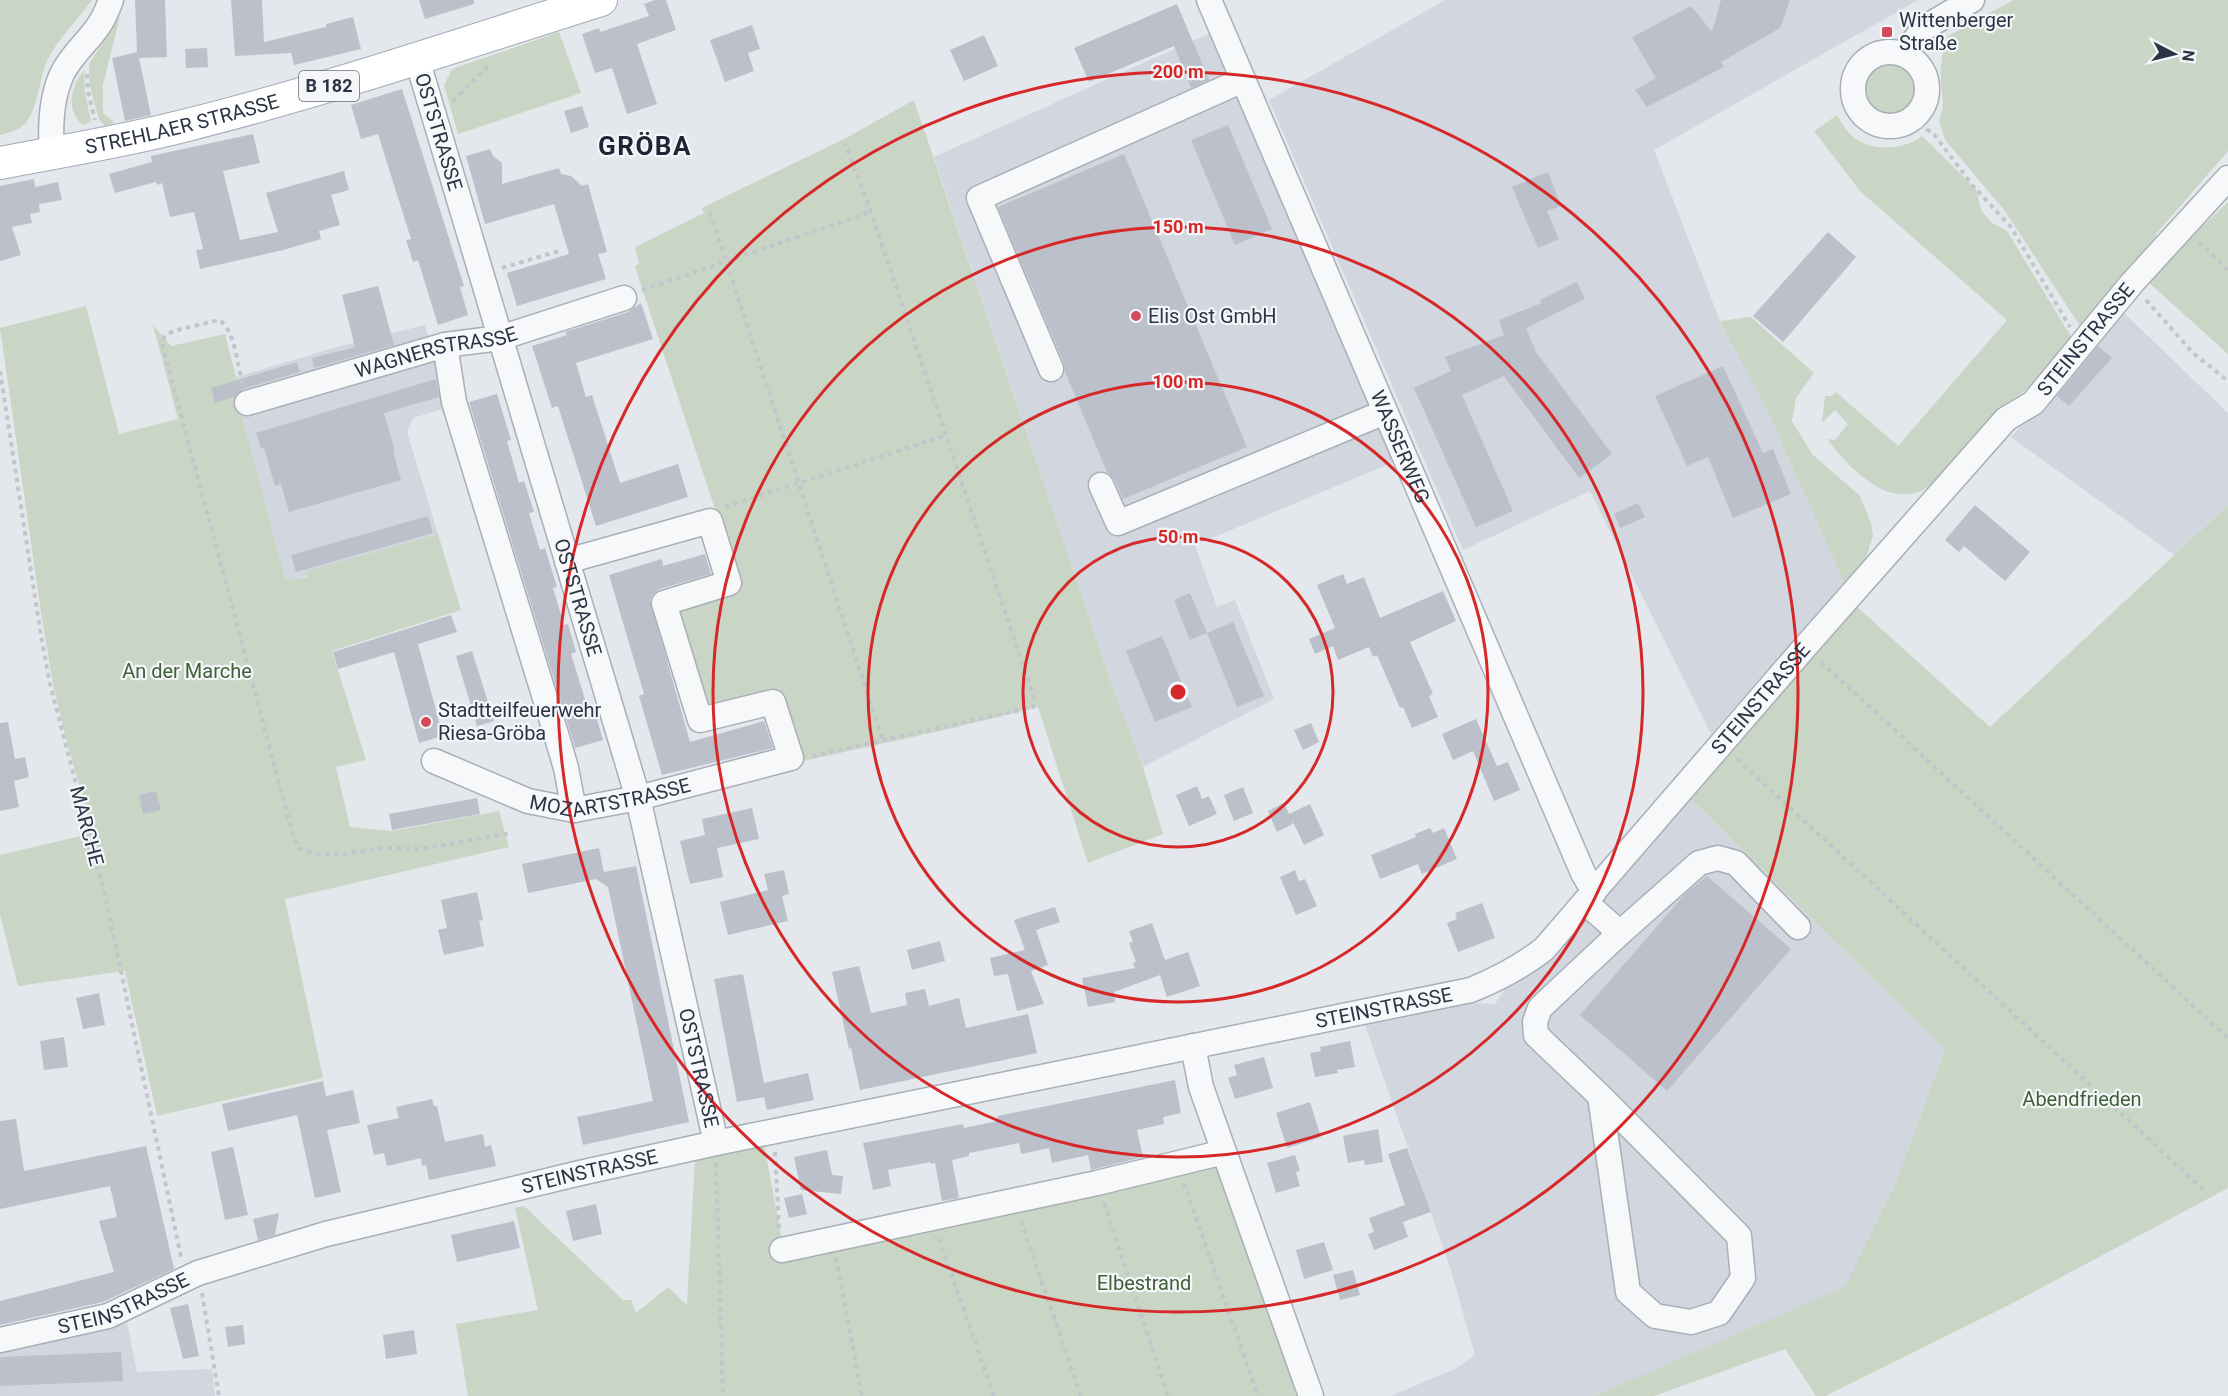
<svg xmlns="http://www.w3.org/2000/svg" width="2228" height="1396" font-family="Roboto,sans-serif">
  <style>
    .built { fill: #d2d6de }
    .green { fill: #c9d6c5 }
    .building { fill: #bbc0ca }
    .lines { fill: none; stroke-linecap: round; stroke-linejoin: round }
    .minor-casing { stroke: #a9aeb7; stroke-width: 27 }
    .major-casing { stroke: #a3abb8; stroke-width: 34 }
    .path { stroke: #c2c5cb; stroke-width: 4; stroke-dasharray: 4.5 4.5; stroke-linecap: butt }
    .minor { stroke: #f7f8fa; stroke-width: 24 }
    .major { stroke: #fff; stroke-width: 32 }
    .ring { fill: none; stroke: #d62828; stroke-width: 3 }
    .poi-dot { fill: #d1495b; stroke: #f4f6f9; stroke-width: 2 }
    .labels { text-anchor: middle; stroke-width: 4.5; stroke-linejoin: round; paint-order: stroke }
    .shield { fill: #f4f6f9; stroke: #676e7b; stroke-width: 1.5 }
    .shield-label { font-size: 18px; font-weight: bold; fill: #2b3445 }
    .poi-label { font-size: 20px; fill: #2b3445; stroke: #f4f6f9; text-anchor: start }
    .street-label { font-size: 20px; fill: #2b3445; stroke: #f4f6f9 }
    .park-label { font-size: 20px; fill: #3f6138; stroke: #f4f6f9 }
    .district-label { font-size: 26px; font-weight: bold; letter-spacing: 1.5px; fill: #1d2536; stroke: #f4f6f9 }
    .centre { fill: #d62828; stroke: #f4f6f9; stroke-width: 3 }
    .ring-label { font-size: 18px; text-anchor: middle; font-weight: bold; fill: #d62828; stroke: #f4f6f9; stroke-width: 4.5; stroke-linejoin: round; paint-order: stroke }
  </style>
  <rect width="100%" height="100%" fill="#e4e7ec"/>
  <g class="built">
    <path d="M1445,0H1918L1654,150L1720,321L1771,419L1844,582L1711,734L1590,491L1463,550L1269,100Z"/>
    <path d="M1210,33L1394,462L1195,545L1217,607L1235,600L1274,699L1143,767L1112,685L934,157Z"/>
    <path d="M2123,312L2228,413V505L2174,555L2011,437Z"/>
    <path d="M425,325L449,407L413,418L407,432L438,534L308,571L309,576L286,581L244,424L236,377L337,347Z"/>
    <path d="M1691,799L1945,1050L1895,1185L1845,1288L1594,1396H1391L1457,1368L1475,1355L1451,1270L1365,1025L1471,1003L1495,1004L1505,989L1536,971L1564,945Z"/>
    <path d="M127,1322L137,1372L212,1369L215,1396H0V1349Z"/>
  </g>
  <g class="green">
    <path d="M0,0H92C78,20 59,37 48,59C39,78 38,109 25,124C19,130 8,133 0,135Z"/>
    <path d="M2013,0H2228V151L2156,234V244L2082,329L2005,211L1945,140L1939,120C1945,107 1942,97 1941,83C1940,66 1942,51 1948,36Z"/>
    <path d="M120,16L103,85V113L115,123L105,126L99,119L90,87L89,64Z"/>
    <path d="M559,32L581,93L458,134L444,85L452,69Z"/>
    <circle cx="1891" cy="89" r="25"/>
    <path d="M84,70L85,93L91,122L82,125C66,107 70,88 84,70Z"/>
    <path d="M914,100L1112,685L1143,767L1163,834L1088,863L1038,707L953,728L799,762L777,694L707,710L701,706L678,605L741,588L637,273L635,266L639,264L635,247L704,213L702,208L846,138Z"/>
    <path d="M1837,115C1841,122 1845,129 1851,135C1869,152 1903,151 1922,136L1976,189L1981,210L1992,223L2007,231L2073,340C2058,356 2043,374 2026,390C2018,397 2007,401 2000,409C1983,427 1941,482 1921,491C1884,507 1846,464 1827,439L1835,440L1848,424L1835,410L1822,423L1825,396H1832L1836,392L1898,446L2007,320L1860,191L1814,131Z"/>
    <path d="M2228,202V354L2146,280Z"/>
    <path d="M86,306L119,434L178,419L153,325L171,346L225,334L236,377L244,424L286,581L308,577L307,571L438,534L461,610L332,651L366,760L336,767L350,827L392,831L499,811L509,847L285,899L323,1078L157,1116L125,971L18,986L0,914V855L93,833L65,735L53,684L41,612L0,328Z"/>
    <path d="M1751,317L1814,373L1796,398L1792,421L1812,454L1860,496L1871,523L1873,535L1868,552L1863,563L1844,582L1771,419L1720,321Z"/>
    <path d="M2228,505V1188L2013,1303L1825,1396H1816L1785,1349L1654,1396H1594L1845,1287L1895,1185L1945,1050L1691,799L1856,606L1990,727Z"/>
    <path d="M764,1144L783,1246L1215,1152L1306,1396H468L456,1324L538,1310L515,1208L524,1206L623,1300H631L636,1313L668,1287L687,1305L695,1160Z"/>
  </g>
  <g class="building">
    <path d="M135,0H165L167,57L139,58L151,115L125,121L112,58L137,52Z"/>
    <path d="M231,0H262L264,42L326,27V24L353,17L361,49L294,65L291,53L235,56Z"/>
    <path d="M419,0H474V4L425,19Z"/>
    <path d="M655,0H666L676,30L637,44L657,104L627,114L612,68L595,73L582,34L599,28L600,32L649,16L644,4Z"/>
    <path d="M1721,0H1790L1780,28L1721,62L1724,67L1647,107L1635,90L1656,78L1632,37L1691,6L1712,32Z"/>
    <path d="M1177,4L1209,80L1191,88L1174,46L1089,82L1074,48Z"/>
    <path d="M752,25L760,49L748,53L754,71L725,82L710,40Z"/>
    <path d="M984,35L998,66L964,81L950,50Z"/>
    <path d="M207,48L208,67L186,68L185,49Z"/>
    <path d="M402,89L464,286L460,287L468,315L438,325L418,260L413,262L406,240L411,239L378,134L361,139L351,105Z"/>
    <path d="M582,106L589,127L571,133L564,111Z"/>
    <path d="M1228,125L1272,229L1235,245L1191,140Z"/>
    <path d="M253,134L260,163L223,171L240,240L278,232L266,193L344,171L349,190L331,195L340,225L319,231L321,239L283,250L200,269L196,250L203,249L194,212L170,217L162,183L157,185L156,182L115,193L109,174L152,162L151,156Z"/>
    <path d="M490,149L493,156L502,163V184L559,168L561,174L571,176L582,186L588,184L607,252L598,254L606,279L517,306L507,273L569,254L554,204L485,224L466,156Z"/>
    <path d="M1124,154L1247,447L1123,499L1114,479L1107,472L1065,372L1064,363L998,207Z"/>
    <path d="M1548,172L1561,206L1547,211L1559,239L1538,248L1512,187Z"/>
    <path d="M34,179L35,187L58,182L62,200L39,204L40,212L30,214L32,223L12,227L21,255L0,261V186Z"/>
    <path d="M1828,232L1856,257L1783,342L1753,316Z"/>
    <path d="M1577,282L1585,299L1526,328L1536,352L1612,454L1579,478L1504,376L1462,395L1513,511L1476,527L1414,388L1451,371L1445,357L1504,335L1499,320L1542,303L1540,300Z"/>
    <path d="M378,286L394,345L314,368L312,358L355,347L342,295Z"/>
    <path d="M641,303L653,339L576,363L586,397L592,395L620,483L678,464L688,497L596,526L558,406L552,408L532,346L567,335L565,332L628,312Z"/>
    <path d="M2098,346L2112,358L2069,406L2057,396Z"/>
    <path d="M297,362L300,372L243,389L234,397L215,403L211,388Z"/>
    <path d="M1723,366L1763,453L1773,449L1791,494L1733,518L1708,457L1687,466L1655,396Z"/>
    <path d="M436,379L439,397L384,413L395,451L393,452L401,480L289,512L281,484L275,486L264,448L261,449L256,433Z"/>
    <path d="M497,394L511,440L507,441L519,483L524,481L534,512L529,513L540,550L545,548L557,587L553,588L564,625L568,624L576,652L571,654L585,699L588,708L593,706L603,740L575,748L469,402Z"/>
    <path d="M1638,503L1645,517L1620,528L1614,514Z"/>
    <path d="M1975,505L2030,552L2005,581L1964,546L1959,552L1945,540Z"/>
    <path d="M428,516L433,533L296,572L291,555Z"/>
    <path d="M705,554L711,574L660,589L653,594L650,600L690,742L764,721L773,748L662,775L639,696L644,694L609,575L662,559L663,566Z"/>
    <path d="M1343,574L1347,584L1364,577L1380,618L1443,591L1456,621L1410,642L1433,694L1429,696L1438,717L1412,728L1403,707L1400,708L1377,655L1373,657L1369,647L1338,660L1333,646L1315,654L1309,639L1335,628L1317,585Z"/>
    <path d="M1190,593L1207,633L1190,640L1174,600Z"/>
    <path d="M451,615L457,632L418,644L443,736L419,743L394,652L338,669L333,652Z"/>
    <path d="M1233,622L1264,696L1237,707L1207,633Z"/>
    <path d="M1162,636L1192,707L1155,722L1126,651Z"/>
    <path d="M472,651L494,721L477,726L456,656Z"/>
    <path d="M1476,719L1497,766L1508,762L1520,790L1494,801L1473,751L1453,760L1442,734Z"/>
    <path d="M8,722L15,759L25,757L29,777L14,781L19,807L0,811V723Z"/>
    <path d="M1311,723L1319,742L1303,750L1294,730Z"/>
    <path d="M1197,786L1202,799L1209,796L1217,814L1189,826L1176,795Z"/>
    <path d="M1243,787L1253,813L1234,821L1224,795Z"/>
    <path d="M156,791L161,810L143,814L139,795Z"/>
    <path d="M477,798L480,814L392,830L389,814Z"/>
    <path d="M1284,803L1289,814L1310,804L1324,835L1304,845L1292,820L1293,824L1277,832L1268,811Z"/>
    <path d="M752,808L759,839L717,848L723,877L690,884L680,841L705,835L702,819Z"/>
    <path d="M1430,828L1433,833L1444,828L1457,859L1422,874L1418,864L1380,879L1371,855L1416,837L1415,834Z"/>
    <path d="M599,848L604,872L636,866L689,1122L583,1145L577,1117L653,1101L621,948L608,887L596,879L528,893L522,864Z"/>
    <path d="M784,870L789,894L782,896L788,921L728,935L720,902L768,890L764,874Z"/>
    <path d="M1295,870L1299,881L1305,879L1317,906L1296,915L1280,877Z"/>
    <path d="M1707,876L1791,949L1667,1091L1580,1015L1685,894Z"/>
    <path d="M477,892L483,920L479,921L484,946L444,955L438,930L447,928L441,900Z"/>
    <path d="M1482,903L1495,938L1458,952L1447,923L1457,919L1455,913Z"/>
    <path d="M1055,907L1060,922L1036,930L1048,965L1031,971L1044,1004L1017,1011L1008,974L994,976L990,958L1025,950L1014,920Z"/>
    <path d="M1152,923L1165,960L1188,952L1200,986L1167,997L1160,975L1114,992L1115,1002L1088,1007L1082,978L1135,968L1133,963L1136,962L1129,943L1133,942L1129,931Z"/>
    <path d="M940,941L945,961L912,970L907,950Z"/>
    <path d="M859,966L871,1013L907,1005L905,993L925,989L929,1006L959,998L966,1028L1028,1014L1037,1053L860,1090L851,1048L849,1049L832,972Z"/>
    <path d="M743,974L764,1083L808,1073L814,1100L767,1110L764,1097L737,1102L714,979Z"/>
    <path d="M99,993L105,1025L83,1029L76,998Z"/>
    <path d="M64,1037L68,1067L44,1070L40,1041Z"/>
    <path d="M1350,1041L1355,1067L1337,1070L1338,1073L1315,1077L1310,1053L1321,1051L1320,1047Z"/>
    <path d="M1264,1057L1273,1088L1235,1099L1228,1078L1237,1075L1234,1065Z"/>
    <path d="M1175,1080L1181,1113L1163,1117L1164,1124L1137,1130L1143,1157L1091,1170L1088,1155L1052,1163L1049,1148L1021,1154L1019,1143L969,1153V1156L952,1160L959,1198L942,1201L935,1163L931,1164V1162L888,1170L891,1186L873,1190L863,1143L963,1124L964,1128L998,1121L997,1116Z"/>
    <path d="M323,1081L326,1096L353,1090L360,1123L327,1130L341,1192L315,1198L297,1115L228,1131L222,1104Z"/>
    <path d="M432,1099L434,1106H437L445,1142L483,1134L485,1147L491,1145L496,1166L429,1180L426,1165L422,1166L421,1158L387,1166L384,1153L374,1155L367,1125L399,1118L396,1107Z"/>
    <path d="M1310,1102L1321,1137L1287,1148L1276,1113Z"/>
    <path d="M16,1119L24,1171L146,1146L174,1269L103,1302L0,1325V1301L114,1272L99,1221L117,1217L110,1186L0,1209V1121Z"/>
    <path d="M1378,1129L1383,1162L1365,1165L1364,1160L1348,1163L1343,1136Z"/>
    <path d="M233,1147L248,1215L225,1220L211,1152Z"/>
    <path d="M1407,1148L1431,1212L1403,1222L1408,1237L1374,1250L1368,1234L1374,1232L1369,1218L1405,1205L1388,1154Z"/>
    <path d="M827,1150L832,1175L843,1176L841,1194L801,1190L794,1157Z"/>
    <path d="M1295,1155L1300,1171L1296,1172L1300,1186L1276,1193L1267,1163Z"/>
    <path d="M802,1194L807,1214L789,1218L784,1198Z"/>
    <path d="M596,1204L602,1234L573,1241L566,1211Z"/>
    <path d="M279,1213L275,1235L258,1240L253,1219Z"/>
    <path d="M514,1221L520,1248L457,1262L451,1235Z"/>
    <path d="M1324,1242L1333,1270L1304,1279L1296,1250Z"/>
    <path d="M1353,1270L1360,1295L1340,1300L1333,1275Z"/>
    <path d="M188,1304L199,1356L183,1359L170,1308Z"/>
    <path d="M243,1325L245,1344L228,1347L225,1327Z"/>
    <path d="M414,1330L417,1354L386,1359L383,1335Z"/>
    <path d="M121,1352L123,1381L0,1386V1357Z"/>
  </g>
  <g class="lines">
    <g class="minor-casing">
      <g id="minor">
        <path id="s1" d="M1209,0L1583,873L1594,892"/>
        <circle cx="1890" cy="89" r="37"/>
        <path d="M1904,54L1924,28L1972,0"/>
        <path id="s2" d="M417,59L638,798L716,1143"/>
        <path d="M52,153C50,127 51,98 62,74C71,55 88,42 99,25C104,18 108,8 111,0"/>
        <path d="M445,345L454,402L556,734L566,768L574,810"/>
        <path d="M1051,369L979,198L1243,80"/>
        <path id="s3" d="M247,403L445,345L500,338L624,298"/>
        <path d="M1101,485L1118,523L1385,412"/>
        <path id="s4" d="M434,761L528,801L574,810L638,798L791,758L773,702L700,720L664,603L729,583L710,521L567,561"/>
        <path d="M1585,902L1620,933L1699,863L1718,858L1736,863L1798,927"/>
        <path d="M1193,1046L1201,1087L1311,1396"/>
        <path d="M1600,1096L1628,1292L1655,1316L1691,1322L1719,1313L1743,1278L1739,1236L1600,1096L1536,1035L1535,1022L1540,1008L1620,933"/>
        <path d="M782,1250L1097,1183L1224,1152"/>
        <path id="s5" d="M0,1340L108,1316L198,1273L326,1234L580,1173L716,1143L1471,990C1498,979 1521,967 1544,949L1805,647L2006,419L2033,403L2132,283L2228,178"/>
      </g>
    </g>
    <g class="major-casing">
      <g id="major">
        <path id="s6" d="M0,163C62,151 126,141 187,125C327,90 464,43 601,0"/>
      </g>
    </g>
    <g class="path">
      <path d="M87,74L88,92L95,120"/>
      <path d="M453,101L490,64"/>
      <path d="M1911,120L1933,133L1973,186L2011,227L2070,327"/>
      <path d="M710,212L883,741"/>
      <path d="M2199,242L2228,270"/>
      <path d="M502,268L562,250"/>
      <path d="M642,290L871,212"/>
      <path d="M2146,300L2193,353L2228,381"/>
      <path d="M0,371L41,636L50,684L105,895L181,1257"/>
      <path d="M242,384C238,367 235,329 219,320L173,331L164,337L163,347L293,835L299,848L316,854H343L384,848L422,849L511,833"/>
      <path d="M725,507L947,435"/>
      <path d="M1821,662L2228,1038"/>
      <path d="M812,756L1033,707L1034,698L871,212L845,143"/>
      <path d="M1737,759L2204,1190"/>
      <path d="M775,1152L779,1228"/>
      <path d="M716,1163L723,1396"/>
      <path d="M1184,1183L1258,1396"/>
      <path d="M1104,1203L1168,1396"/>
      <path d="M1021,1221L1081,1396"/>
      <path d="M939,1239L994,1396"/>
      <path d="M836,1258L862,1396"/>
      <path d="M202,1293L219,1396"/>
    </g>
    <use href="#minor" class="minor"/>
    <use href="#major" class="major"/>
  </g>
  <g class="ring">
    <circle cx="1178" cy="692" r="155"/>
    <circle cx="1178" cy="692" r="310"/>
    <circle cx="1178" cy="692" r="465"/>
    <circle cx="1178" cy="692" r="620"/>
  </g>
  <g class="poi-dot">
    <rect x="1881" y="26" width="12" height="12" rx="3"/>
    <circle cx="1136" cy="316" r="6"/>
    <circle cx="426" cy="722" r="6"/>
  </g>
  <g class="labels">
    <rect class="shield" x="299" y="71" width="60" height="30" rx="4.5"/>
    <g class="shield-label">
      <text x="329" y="92">B 182</text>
    </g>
    <g class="poi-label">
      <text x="1899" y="27">Wittenberger<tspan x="1899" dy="23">Straße</tspan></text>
      <text x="1148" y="323">Elis Ost GmbH</text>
      <text x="438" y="717">Stadtteilfeuerwehr<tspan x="438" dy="23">Riesa-Gröba</tspan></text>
    </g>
    <g class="street-label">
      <text dy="7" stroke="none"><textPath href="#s6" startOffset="186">STREHLAER STRASSE</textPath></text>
      <text dy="7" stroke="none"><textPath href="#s2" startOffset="76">OSTSTRASSE</textPath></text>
      <text dy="7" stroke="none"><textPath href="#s5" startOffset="2416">STEINSTRASSE</textPath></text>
      <text dy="7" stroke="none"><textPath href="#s3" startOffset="196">WAGNERSTRASSE</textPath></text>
      <text dy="7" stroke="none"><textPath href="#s1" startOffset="486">WASSERWEG</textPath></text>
      <text dy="7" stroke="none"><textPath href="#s2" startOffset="562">OSTSTRASSE</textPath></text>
      <text dy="7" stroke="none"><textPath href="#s5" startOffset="1930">STEINSTRASSE</textPath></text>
      <text dy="7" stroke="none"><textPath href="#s4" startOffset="186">MOZARTSTRASSE</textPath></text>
      <text transform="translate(87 826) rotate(75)" y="7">MARCHE</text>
      <text dy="7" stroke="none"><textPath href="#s5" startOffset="1426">STEINSTRASSE</textPath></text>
      <text dy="7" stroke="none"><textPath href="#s2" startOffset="1048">OSTSTRASSE</textPath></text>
      <text dy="7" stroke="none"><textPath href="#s5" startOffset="615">STEINSTRASSE</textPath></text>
      <text dy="7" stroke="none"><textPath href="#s5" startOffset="129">STEINSTRASSE</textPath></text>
    </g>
    <g class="park-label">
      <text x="187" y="678">An der Marche</text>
      <text x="2082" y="1106">Abendfrieden</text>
      <text x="1144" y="1290">Elbestrand</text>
    </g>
    <g class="district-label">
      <text x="645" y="155">GRÖBA</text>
    </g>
  </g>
  <circle cx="1178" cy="692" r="9" class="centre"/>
  <g class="ring-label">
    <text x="1178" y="78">200 m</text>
    <text x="1178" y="233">150 m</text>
    <text x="1178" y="388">100 m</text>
    <text x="1178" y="543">50 m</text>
  </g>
  <g transform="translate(2174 54) rotate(97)" stroke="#f4f6f9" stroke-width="4.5" paint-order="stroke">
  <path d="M0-4.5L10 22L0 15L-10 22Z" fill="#2b3445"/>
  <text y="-9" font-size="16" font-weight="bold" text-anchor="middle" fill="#2b3445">N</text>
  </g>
</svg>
